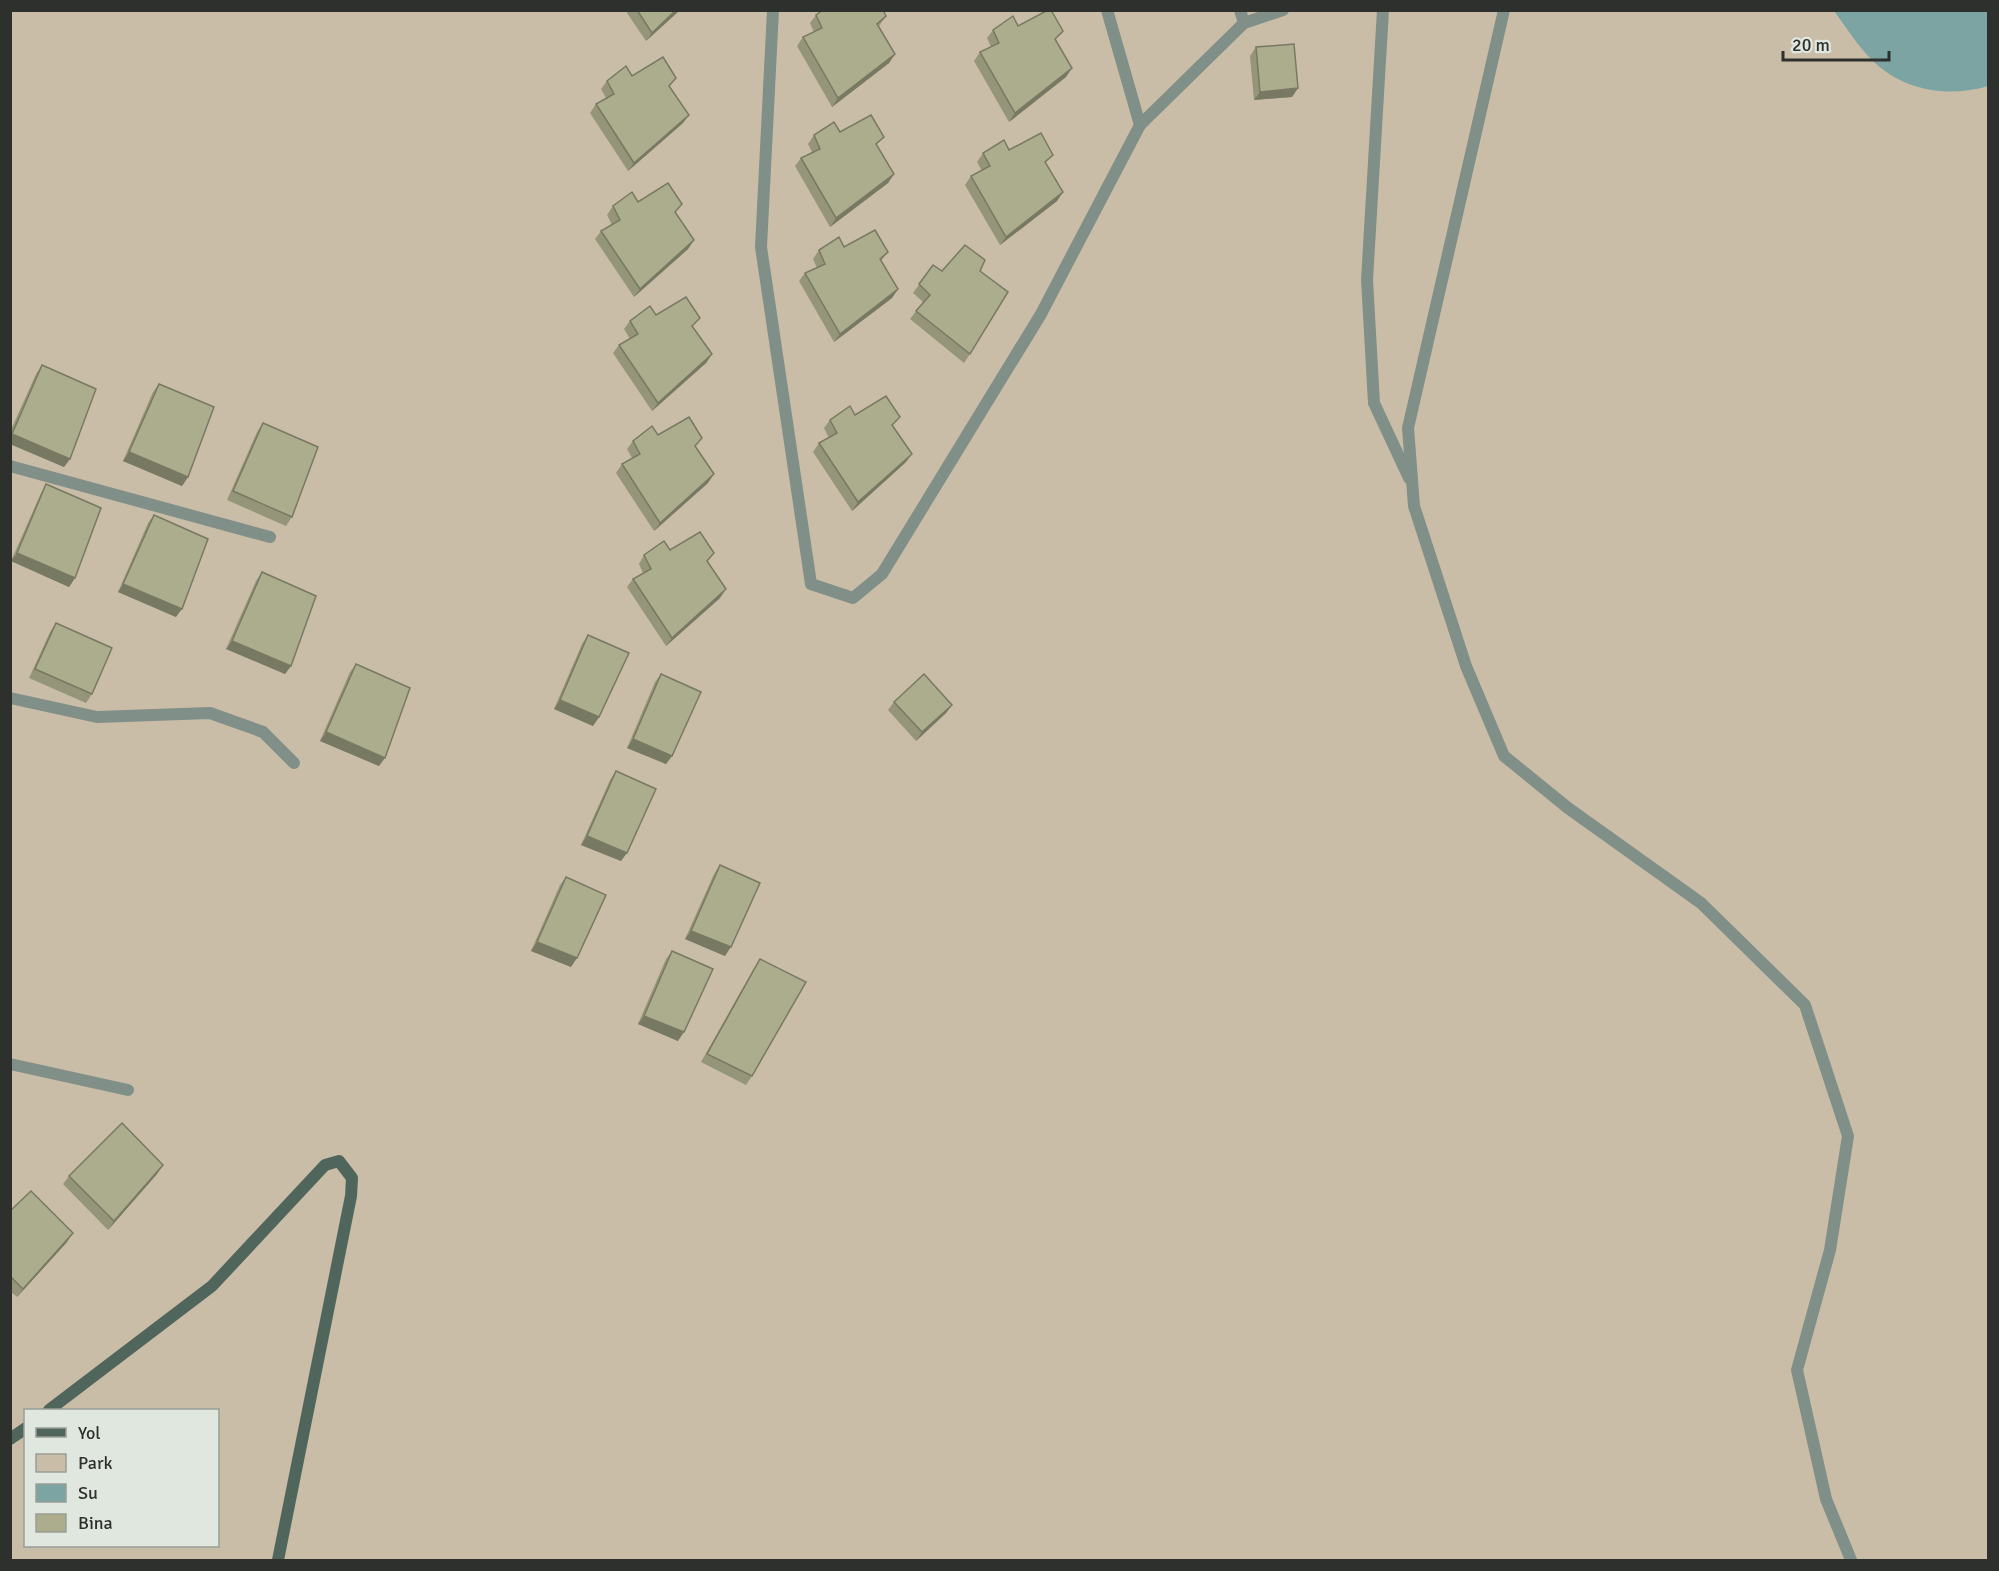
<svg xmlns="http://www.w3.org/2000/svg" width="1999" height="1571" font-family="Signika,sans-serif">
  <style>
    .green { fill: #cabda7; fill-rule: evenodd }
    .water { fill: #7ba4a3 }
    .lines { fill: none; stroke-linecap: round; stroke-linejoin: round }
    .lane { stroke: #808f88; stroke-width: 12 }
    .street { stroke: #808f88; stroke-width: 12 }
    .secondary { stroke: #50665c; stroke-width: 12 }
    .wall { fill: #949579 }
    .shaded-wall { fill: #787963 }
    .building { fill: #acad8d; stroke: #787963; stroke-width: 1.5 }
  </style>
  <rect width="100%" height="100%" fill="#e0e7de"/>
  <path class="green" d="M11,11H1988V1560H11ZM26,1410H218V1546H26Z"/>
  <path class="water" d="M1834,11H1988V86C1948,98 1902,91 1871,59C1857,45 1846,27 1834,11Z"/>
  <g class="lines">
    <g class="lane">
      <path d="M773,10L761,247L811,584L853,598L882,574L1041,314L1140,125L1107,10"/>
      <path d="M1240,10L1244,23"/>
      <path d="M1140,125L1244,23L1283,10"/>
      <path d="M10,466L270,537"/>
      <path d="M10,698L97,717L210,713L263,732L294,763"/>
      <path d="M10,1064L128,1090"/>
    </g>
    <g class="street">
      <path d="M1383,10L1367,280L1374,403L1409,478"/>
      <path d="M1504,10L1408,428L1414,506L1466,666L1504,756L1568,808L1701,903L1805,1005L1848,1136L1830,1250L1797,1370L1826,1499L1851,1560"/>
    </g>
    <g class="secondary">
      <path d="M49,1410L212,1286L325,1165L339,1161L352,1178L351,1196L278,1560"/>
      <path d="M10,1439L26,1428"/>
    </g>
  </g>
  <g class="wall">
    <path d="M625,10H680L646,41Z"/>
    <path d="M816,15L886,16L879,26L895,54L889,63L832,107L797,46L803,37L814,32L810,23Z"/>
    <path d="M1018,26L1056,41L1066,77L1009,122L974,61L980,52L991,47L987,38L993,30Z"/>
    <path d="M1256,47L1298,88L1292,97L1254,100L1250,56Z"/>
    <path d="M632,76L670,87L683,123L628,171L590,113L596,104L606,98L601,89L607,81Z"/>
    <path d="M840,132L877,146L894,174L888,183L830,227L795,166L801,158L812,152L808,144L814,135Z"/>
    <path d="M1009,150L1046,164L1063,192L1057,201L1000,245L965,185L971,176L982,171L977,162L983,153Z"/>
    <path d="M638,202L676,213L694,240L688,249L634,297L595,239L601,231L612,225L607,215L613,206Z"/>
    <path d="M844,247L888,252L881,261L898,289L892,298L834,342L799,281L805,273L817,268L813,259L819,250Z"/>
    <path d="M933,265L942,271H980L970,354L964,363L910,319L923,302L913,293Z"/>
    <path d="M656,315L693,327L712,354L706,363L652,411L613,353L619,345L630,339L624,329L630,321Z"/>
    <path d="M42,365L70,459L64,467L10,444V432L36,374Z"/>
    <path d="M159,384L188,477L182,486L123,461L153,392Z"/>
    <path d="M855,415L893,427L906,462L852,511L813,452L819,443L829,438L824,428L830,420Z"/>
    <path d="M263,423L292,517L286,526L227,500L257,432Z"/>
    <path d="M658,435L696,447L708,483L654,531L616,473L622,464L632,458L627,449L633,441Z"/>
    <path d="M46,484L75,578L69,587L11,561L41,493Z"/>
    <path d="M154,515L176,617L118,592L148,523Z"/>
    <path d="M670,550L708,562L720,598L666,646L627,587L633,579L643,573L639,564L644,555Z"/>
    <path d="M262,572L291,666L285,674L226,649L256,581Z"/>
    <path d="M56,623L92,694L86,703L29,678L50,632Z"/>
    <path d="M588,635L599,717L593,726L554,709L582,644Z"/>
    <path d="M356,664L379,766L320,741L350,672Z"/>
    <path d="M661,674L672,756L666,764L627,748L655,682Z"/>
    <path d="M894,702L952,705L946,713L916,741L888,710Z"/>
    <path d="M616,771L621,861L581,845L610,780Z"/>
    <path d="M720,865L725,956L685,939L714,874Z"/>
    <path d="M566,877L571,967L531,951L560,885Z"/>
    <path d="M672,951L678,1041L638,1024L666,959Z"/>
    <path d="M760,959L752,1076L746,1085L701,1062L754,968Z"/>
    <path d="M157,1174L108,1230L63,1184L69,1176Z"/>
    <path d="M10,1211L67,1242L17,1297L10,1291Z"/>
  </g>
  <g class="shaded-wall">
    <path d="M676,10H680L646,41L652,33Z"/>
    <path d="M895,54L889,63L832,107L838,98Z"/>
    <path d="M1072,68L1066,77L1009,122L1015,113Z"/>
    <path d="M1298,88L1292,97L1254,100L1260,92Z"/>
    <path d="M689,115L683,123L628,171L634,163Z"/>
    <path d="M894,174L888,183L830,227L836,218Z"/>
    <path d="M1063,192L1057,201L1000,245L1006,237Z"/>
    <path d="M694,240L688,249L634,297L640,289Z"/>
    <path d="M898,289L892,298L834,342L840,334Z"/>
    <path d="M712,354L706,363L652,411L658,403Z"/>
    <path d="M12,434L70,459L64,467L10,444V436Z"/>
    <path d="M129,452L188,477L182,486L123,461Z"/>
    <path d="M912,454L906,462L852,511L858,502Z"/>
    <path d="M714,474L708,483L654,531L660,523Z"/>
    <path d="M17,553L75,578L69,587L11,561Z"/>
    <path d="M123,584L182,609L176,617L118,592Z"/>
    <path d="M726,589L720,598L666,646L672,638Z"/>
    <path d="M232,641L291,666L285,674L226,649Z"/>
    <path d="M560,700L599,717L593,726L554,709Z"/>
    <path d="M952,705L946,713L916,741L922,732Z"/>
    <path d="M326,732L385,758L379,766L320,741Z"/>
    <path d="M633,739L672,756L666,764L627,748Z"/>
    <path d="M587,836L627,853L621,861L581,845Z"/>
    <path d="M691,931L731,947L725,956L685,939Z"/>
    <path d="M537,942L577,958L571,967L531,951Z"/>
    <path d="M644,1016L684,1032L678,1041L638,1024Z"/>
    <path d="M163,1165L157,1174L108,1230L114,1221Z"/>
    <path d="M73,1233L67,1242L17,1297L23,1289Z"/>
  </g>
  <g class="building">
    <path d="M637,10H676L652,33Z"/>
    <path d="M823,10H883L886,16L877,24L895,54L838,98L803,37L822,28L816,15Z"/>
    <path d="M1048,10H1051L1063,31L1055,39L1072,68L1015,113L980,52L999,43L993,30L1013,16L1018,26Z"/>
    <path d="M1294,44L1298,88L1260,92L1256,47Z"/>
    <path d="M663,57L676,78L669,86L689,115L634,163L596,104L614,94L607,81L626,66L632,76Z"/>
    <path d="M871,115L884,137L876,144L894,174L836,218L801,158L820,149L814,135L834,122L840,132Z"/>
    <path d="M1041,133L1053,155L1045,162L1063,192L1006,237L971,176L990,166L983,153L1004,140L1009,150Z"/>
    <path d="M668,183L682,204L675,212L694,240L640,289L601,231L620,220L613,206L632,192L638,202Z"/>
    <path d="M875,230L888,252L880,259L898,289L840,334L805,273L825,264L819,250L839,237L844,247Z"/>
    <path d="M965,245L985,260L980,271L1008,292L970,354L916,311L930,295L919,284L933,265L942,271Z"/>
    <path d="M686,297L700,318L692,326L712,354L658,403L619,345L638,334L630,321L650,306L656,315Z"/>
    <path d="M42,365L96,389L70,459L12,434Z"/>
    <path d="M159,384L214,407L188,477L129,452Z"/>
    <path d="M886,396L900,417L892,425L912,454L858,502L819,443L837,433L830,420L850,406L855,415Z"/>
    <path d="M689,417L702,438L695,446L714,474L660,523L622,464L640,454L633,441L652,426L658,435Z"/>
    <path d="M263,423L318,447L292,517L233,491Z"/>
    <path d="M46,484L101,508L75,578L17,553Z"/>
    <path d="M154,515L208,539L182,609L123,584Z"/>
    <path d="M700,532L714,553L707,561L726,589L672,638L633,579L651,569L644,555L664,541L670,550Z"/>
    <path d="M262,572L316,596L291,666L232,641Z"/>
    <path d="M56,623L112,648L92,694L35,669Z"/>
    <path d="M588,635L629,653L599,717L560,700Z"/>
    <path d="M356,664L410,688L385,758L326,732Z"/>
    <path d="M661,674L701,692L672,756L633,739Z"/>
    <path d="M924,674L952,705L922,732L894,702Z"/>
    <path d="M616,771L656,789L627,853L587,836Z"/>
    <path d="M720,865L760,883L731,947L691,931Z"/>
    <path d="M566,877L606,895L577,958L537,942Z"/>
    <path d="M672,951L713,969L684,1032L644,1016Z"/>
    <path d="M760,959L806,982L752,1076L707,1054Z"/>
    <path d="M122,1123L163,1165L114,1221L69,1176Z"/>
    <path d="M31,1191L73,1233L23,1289L10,1276V1211Z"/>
  </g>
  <rect width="1999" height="1571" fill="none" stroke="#2e302d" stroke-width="24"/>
  <rect x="24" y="1409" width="195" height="138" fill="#e0e7de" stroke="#999e97" stroke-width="1.5"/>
  <rect x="36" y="1428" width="30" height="9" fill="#50665c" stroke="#999e97" stroke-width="1.5"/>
  <text x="78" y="1439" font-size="18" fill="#2e302d">Yol</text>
  <rect x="36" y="1454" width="30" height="18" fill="#cabda7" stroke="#999e97" stroke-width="1.5"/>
  <text x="78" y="1469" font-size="18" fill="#2e302d">Park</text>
  <rect x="36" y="1484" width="30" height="18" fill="#7ba4a3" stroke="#999e97" stroke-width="1.5"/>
  <text x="78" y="1499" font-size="18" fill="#2e302d">Su</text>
  <rect x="36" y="1514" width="30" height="18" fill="#acad8d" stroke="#999e97" stroke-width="1.5"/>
  <text x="78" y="1529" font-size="18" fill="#2e302d">Bina</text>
  <path d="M1783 51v9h106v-9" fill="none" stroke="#2e302d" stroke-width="3"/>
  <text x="1792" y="51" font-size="18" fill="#2e302d" stroke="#e0e7de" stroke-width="4.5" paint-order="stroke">20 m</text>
</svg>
